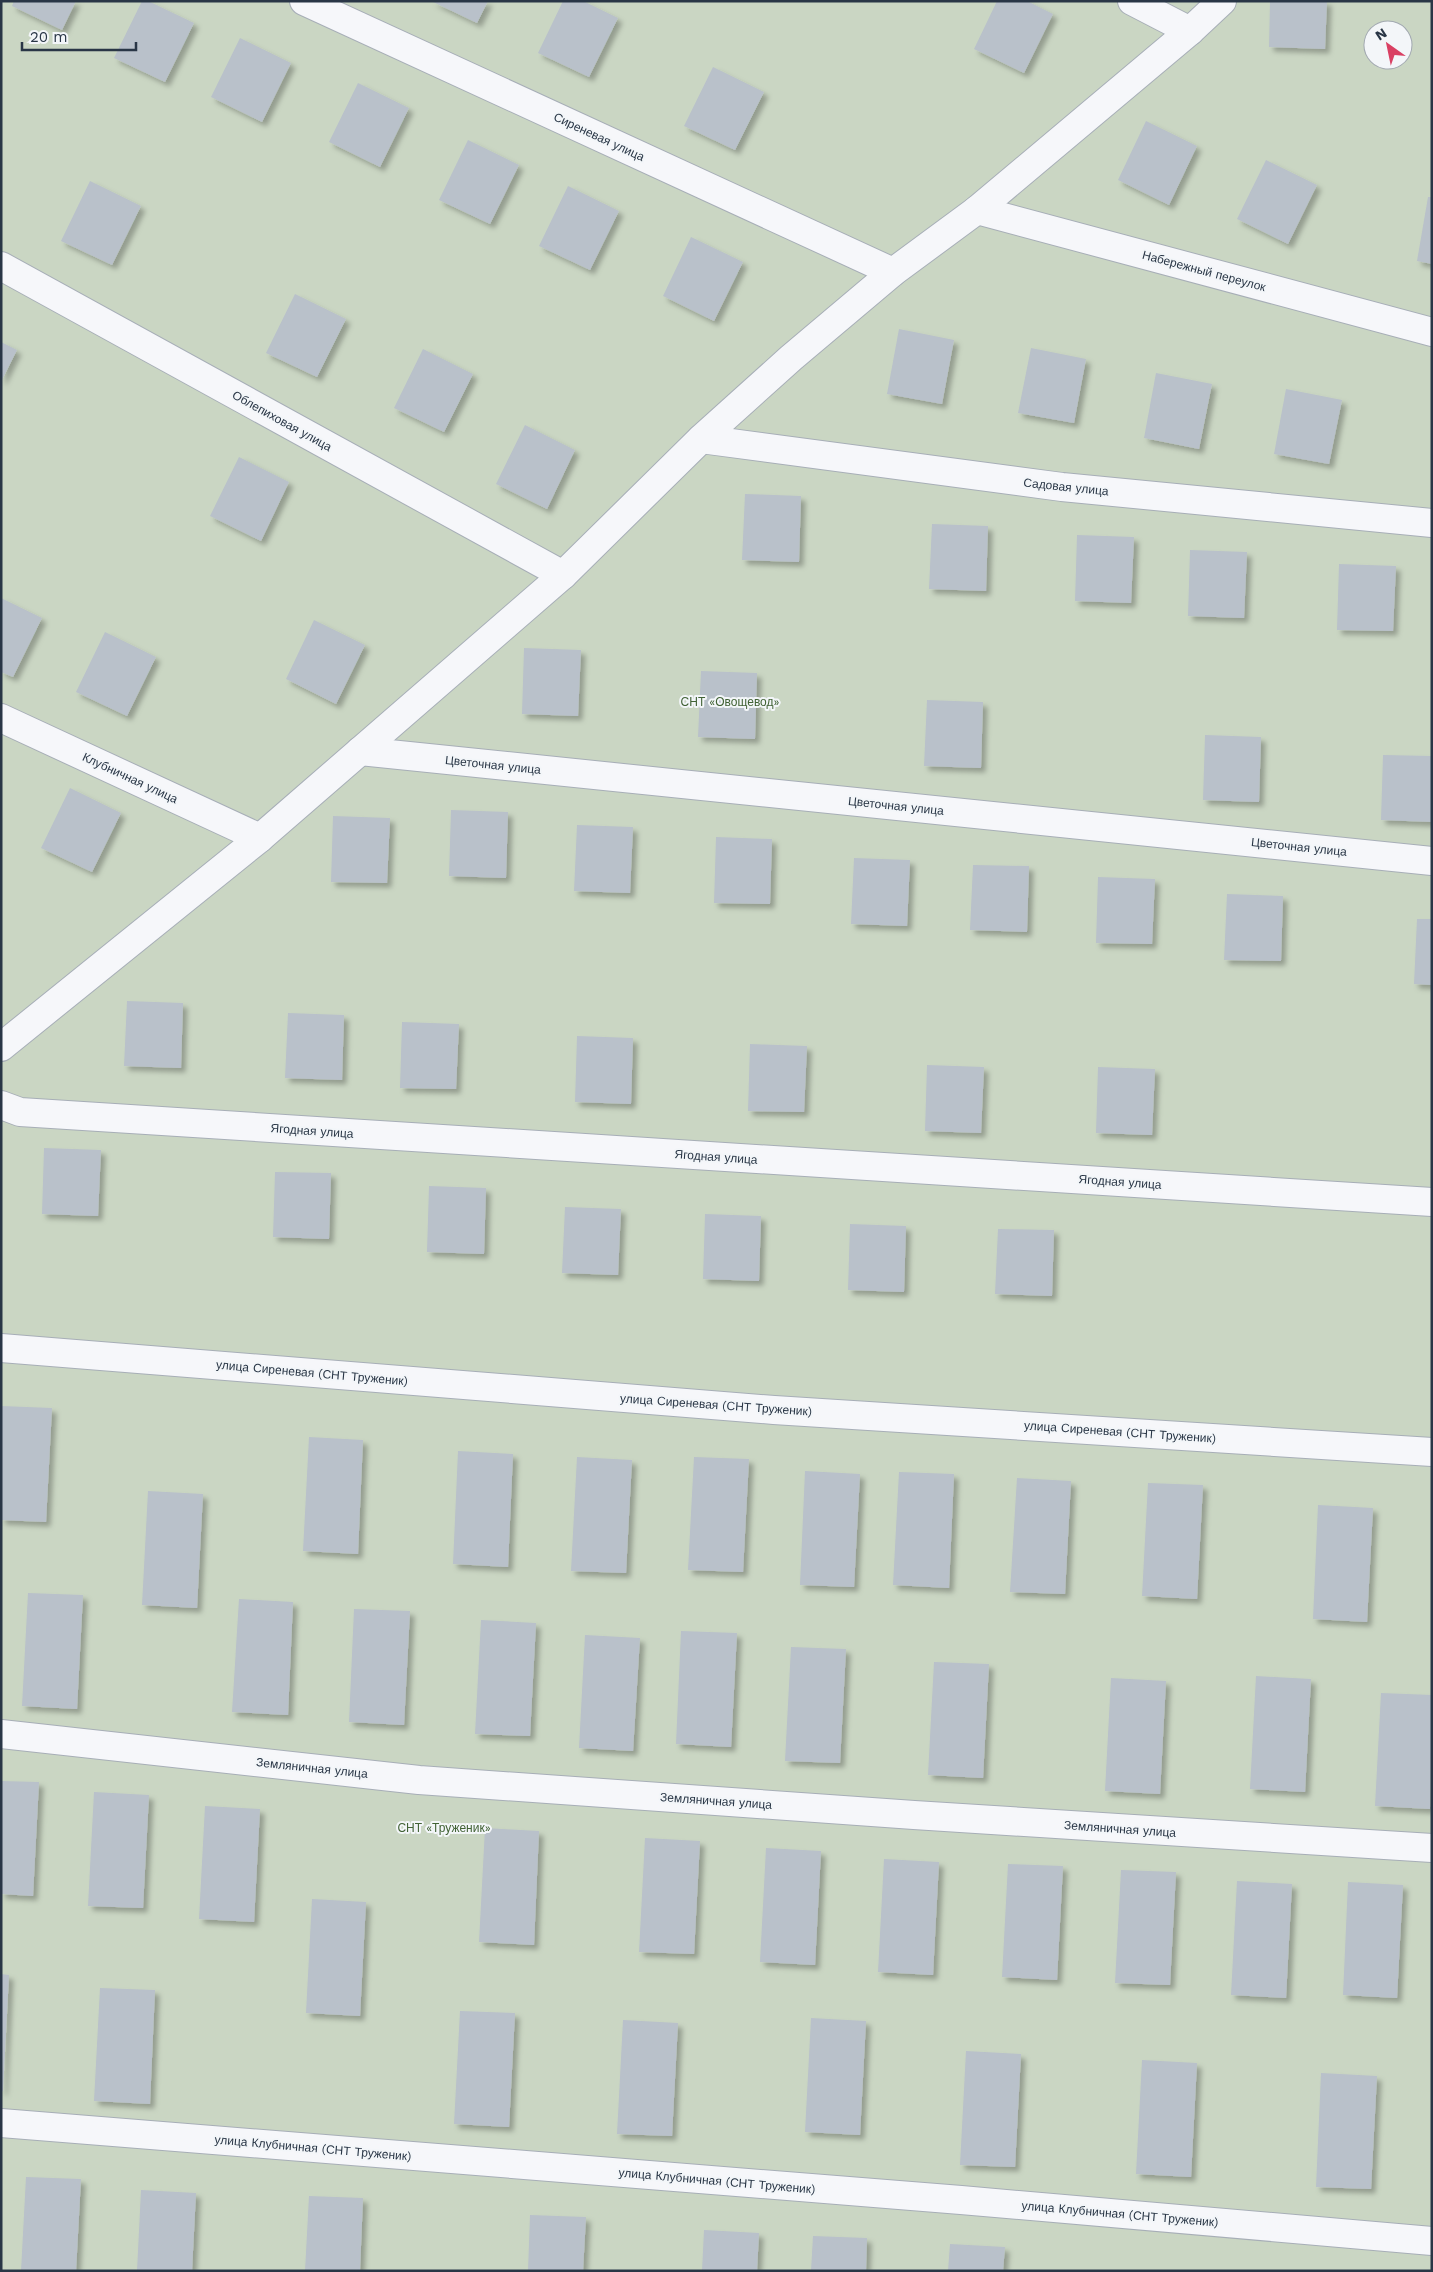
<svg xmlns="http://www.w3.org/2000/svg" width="1433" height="2272" font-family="'Work Sans',sans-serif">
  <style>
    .green { fill: #cad6c3; fill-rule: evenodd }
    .building { fill: #b9c1ca; filter: url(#shadow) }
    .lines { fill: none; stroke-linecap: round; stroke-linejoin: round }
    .minor-casing { stroke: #a7aeb7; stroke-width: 30 }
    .minor { stroke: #f6f7fa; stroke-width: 28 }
    .labels { text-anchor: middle; stroke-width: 4; stroke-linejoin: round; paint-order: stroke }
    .street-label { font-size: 12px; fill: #293646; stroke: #f3f6f9 }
    .park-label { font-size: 12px; fill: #416235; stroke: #f3f6f9 }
  </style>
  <defs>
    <filter id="shadow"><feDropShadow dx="4.5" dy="4.5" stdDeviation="2.5" flood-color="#0004"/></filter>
  </defs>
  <rect width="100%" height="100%" fill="#e3e7ec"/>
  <path class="green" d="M1,1H1432V2271H1ZM1373,30H1403V60H1373Z"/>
  <g class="building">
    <path d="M14,1H76L62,30L12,6Z"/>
    <path d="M142,1H148L194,23L165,82L114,58Z"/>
    <path d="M431,1H488L477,23Z"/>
    <path d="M563,1H583L618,18L589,77L538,53Z"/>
    <path d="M997,1H1027L1053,14L1024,73L974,49Z"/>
    <path d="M1270,1H1327L1325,49L1269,47Z"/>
    <path d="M240,38L291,63L262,122L211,97Z"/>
    <path d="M713,67L764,92L735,150L684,126Z"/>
    <path d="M358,83L409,108L380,167L329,142Z"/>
    <path d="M1146,121L1197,146L1169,205L1118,180Z"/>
    <path d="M468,140L519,165L490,224L439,200Z"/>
    <path d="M1266,160L1317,185L1288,244L1237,219Z"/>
    <path d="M90,181L141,206L112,265L61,241Z"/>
    <path d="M568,186L619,211L590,270L539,246Z"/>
    <path d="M1428,197H1432V264L1417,261Z"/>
    <path d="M691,237L743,262L714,321L663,296Z"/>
    <path d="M295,294L346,319L317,377L266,353Z"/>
    <path d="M899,329L954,340L942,404L887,394Z"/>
    <path d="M1,342L17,350L1,382Z"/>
    <path d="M1031,348L1086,359L1074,423L1018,413Z"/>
    <path d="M423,349L473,374L444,432L394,408Z"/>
    <path d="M1156,373L1212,384L1199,449L1144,438Z"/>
    <path d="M1286,389L1342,400L1329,464L1274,454Z"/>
    <path d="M525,425L575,450L547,509L496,484Z"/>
    <path d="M239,457L289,482L261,541L210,516Z"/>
    <path d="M745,494L801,496L799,562L742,560Z"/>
    <path d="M932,524L988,526L986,591L929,589Z"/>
    <path d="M1077,535L1134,537L1131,603L1075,601Z"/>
    <path d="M1190,550L1247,552L1244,618L1188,616Z"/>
    <path d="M1339,564L1396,566L1393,631L1337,630Z"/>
    <path d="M1,598L42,618L13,677L1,672Z"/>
    <path d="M314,620L365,645L336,704L286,679Z"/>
    <path d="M105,632L156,657L127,716L76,692Z"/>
    <path d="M524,648L581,650L578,716L522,714Z"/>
    <path d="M701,671L757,673L755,739L698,737Z"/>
    <path d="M927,700L983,702L981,768L924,766Z"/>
    <path d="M1205,735L1261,737L1259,802L1203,800Z"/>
    <path d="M1383,755L1432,756V822L1381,820Z"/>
    <path d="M70,788L121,813L92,872L41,848Z"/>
    <path d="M451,810L508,812L506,878L449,876Z"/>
    <path d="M333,816L390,818L387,883L331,882Z"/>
    <path d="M577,825L633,827L630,893L574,891Z"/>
    <path d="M716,837L772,839L770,904L714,903Z"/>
    <path d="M854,858L910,860L907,926L851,924Z"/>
    <path d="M973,865L1029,866L1027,932L970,930Z"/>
    <path d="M1098,877L1155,879L1152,944L1096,943Z"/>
    <path d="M1227,894L1283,896L1281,961L1224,960Z"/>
    <path d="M1417,919H1432V985L1414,984Z"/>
    <path d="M127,1001L183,1003L181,1068L124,1066Z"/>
    <path d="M288,1013L344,1015L342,1080L285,1078Z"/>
    <path d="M402,1022L459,1024L456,1089L400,1088Z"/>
    <path d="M577,1036L633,1038L631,1104L575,1102Z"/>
    <path d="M750,1044L807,1046L804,1112L748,1111Z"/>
    <path d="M927,1065L984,1067L981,1133L925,1131Z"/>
    <path d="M1098,1067L1155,1069L1152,1135L1096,1133Z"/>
    <path d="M44,1148L101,1150L98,1216L42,1214Z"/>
    <path d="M275,1172L331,1173L329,1239L273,1237Z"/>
    <path d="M429,1186L486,1188L484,1254L427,1252Z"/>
    <path d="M565,1207L621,1209L618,1275L562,1273Z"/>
    <path d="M705,1214L761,1216L759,1281L703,1279Z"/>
    <path d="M850,1224L906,1226L904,1292L848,1290Z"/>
    <path d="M998,1229L1054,1230L1052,1296L995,1294Z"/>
    <path d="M1,1406L52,1408L46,1522L1,1520Z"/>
    <path d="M309,1437L363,1440L358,1554L303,1551Z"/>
    <path d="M458,1451L513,1454L508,1567L453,1564Z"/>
    <path d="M577,1457L632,1460L626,1573L571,1571Z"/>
    <path d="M694,1457L749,1459L743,1572L688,1570Z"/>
    <path d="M805,1471L860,1474L854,1587L800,1585Z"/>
    <path d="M899,1472L954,1474L949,1588L893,1585Z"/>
    <path d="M1017,1478L1071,1481L1065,1594L1010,1592Z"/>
    <path d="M1148,1483L1203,1485L1197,1599L1142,1596Z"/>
    <path d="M148,1491L203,1494L197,1608L142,1605Z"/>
    <path d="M1318,1505L1373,1508L1367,1622L1313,1619Z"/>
    <path d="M28,1593L83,1595L77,1709L22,1706Z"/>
    <path d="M239,1599L293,1602L288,1715L232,1712Z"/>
    <path d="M354,1609L410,1611L404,1725L349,1722Z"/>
    <path d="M481,1620L536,1623L530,1736L475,1734Z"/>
    <path d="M681,1631L737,1633L731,1747L676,1744Z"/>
    <path d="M585,1635L640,1638L633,1751L579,1748Z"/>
    <path d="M791,1647L846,1649L840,1763L785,1761Z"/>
    <path d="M934,1662L989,1664L983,1778L928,1775Z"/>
    <path d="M1256,1676L1311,1679L1305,1792L1250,1789Z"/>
    <path d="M1111,1678L1166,1681L1160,1794L1105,1791Z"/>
    <path d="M1381,1693L1432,1695L1430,1809L1375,1806Z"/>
    <path d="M1,1781L39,1782L33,1896L1,1894Z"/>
    <path d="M94,1792L149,1795L143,1908L88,1906Z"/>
    <path d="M205,1806L260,1809L254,1922L199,1919Z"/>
    <path d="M485,1828L539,1831L534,1945L479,1942Z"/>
    <path d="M645,1838L700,1841L694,1954L639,1952Z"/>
    <path d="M766,1848L821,1851L815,1965L760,1962Z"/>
    <path d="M884,1859L939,1862L933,1975L878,1972Z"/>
    <path d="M1008,1864L1063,1866L1057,1980L1002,1977Z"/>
    <path d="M1121,1870L1176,1872L1170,1985L1115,1983Z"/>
    <path d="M1237,1881L1292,1884L1286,1998L1231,1995Z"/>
    <path d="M1348,1882L1403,1885L1397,1998L1343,1995Z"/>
    <path d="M312,1899L366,1902L360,2016L306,2013Z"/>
    <path d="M1,1974L9,1975L3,2091H1Z"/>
    <path d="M100,1988L155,1990L150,2104L94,2101Z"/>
    <path d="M460,2011L515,2013L509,2127L454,2124Z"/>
    <path d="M811,2018L866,2021L860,2135L805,2132Z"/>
    <path d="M623,2020L678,2023L672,2136L617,2134Z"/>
    <path d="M966,2051L1021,2054L1015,2167L960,2165Z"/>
    <path d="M1142,2060L1197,2063L1191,2177L1136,2174Z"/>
    <path d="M1321,2073L1377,2076L1371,2189L1316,2187Z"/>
    <path d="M26,2177L81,2179L76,2271H21Z"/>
    <path d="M141,2190L196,2193L192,2271H137Z"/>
    <path d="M309,2196L363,2198L360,2271H305Z"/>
    <path d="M530,2215L586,2217L583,2271H528Z"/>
    <path d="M704,2230L759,2233L757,2271H702Z"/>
    <path d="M813,2236L867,2238L866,2271H811Z"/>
    <path d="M950,2244L1005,2247L1003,2271H948Z"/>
  </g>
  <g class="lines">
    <g class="minor-casing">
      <g id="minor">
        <path d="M304,1L893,272"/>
        <path d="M1132,1L1190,31"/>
        <path d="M977,210L1432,332"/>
        <path d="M1,266L563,575"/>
        <path d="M701,439L1062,487L1432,523"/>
        <path d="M1,718L260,838"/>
        <path d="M360,751L1432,861"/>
        <path d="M1,1047L260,838L563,575L701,439L791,358L893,272L977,210L1190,31L1222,1"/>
        <path d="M1,1105L20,1112L1432,1202"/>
        <path d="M1,1348L774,1410L1432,1452"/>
        <path d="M1,1734L419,1780L914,1815L1432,1848"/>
        <path d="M1,2123L961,2200L1432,2241"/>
      </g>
    </g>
    <use href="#minor" class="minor"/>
  </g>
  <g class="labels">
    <g class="street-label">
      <text transform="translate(599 137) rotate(25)" y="4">Сиреневая улица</text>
      <text transform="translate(1204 271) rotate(15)" y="4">Набережный переулок</text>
      <text transform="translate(282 421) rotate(29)" y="4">Облепиховая улица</text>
      <text transform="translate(1066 487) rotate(6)" y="4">Садовая улица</text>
      <text transform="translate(493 765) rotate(6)" y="4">Цветочная улица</text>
      <text transform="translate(130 778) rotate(25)" y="4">Клубничная улица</text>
      <text transform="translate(896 806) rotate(6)" y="4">Цветочная улица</text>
      <text transform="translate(1299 847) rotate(6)" y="4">Цветочная улица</text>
      <text transform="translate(312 1131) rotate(4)" y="4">Ягодная улица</text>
      <text transform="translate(716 1157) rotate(4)" y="4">Ягодная улица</text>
      <text transform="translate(1120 1182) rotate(4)" y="4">Ягодная улица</text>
      <text transform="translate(312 1373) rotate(5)" y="4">улица Сиреневая (СНТ Труженик)</text>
      <text transform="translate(716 1405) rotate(4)" y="4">улица Сиреневая (СНТ Труженик)</text>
      <text transform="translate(1120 1432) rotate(4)" y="4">улица Сиреневая (СНТ Труженик)</text>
      <text transform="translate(312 1768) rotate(6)" y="4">Земляничная улица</text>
      <text transform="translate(716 1801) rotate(4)" y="4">Земляничная улица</text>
      <text transform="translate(1120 1829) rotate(4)" y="4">Земляничная улица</text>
      <text transform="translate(313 2148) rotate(5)" y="4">улица Клубничная (СНТ Труженик)</text>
      <text transform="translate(717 2181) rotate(5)" y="4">улица Клубничная (СНТ Труженик)</text>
      <text transform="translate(1120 2214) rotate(5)" y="4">улица Клубничная (СНТ Труженик)</text>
    </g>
    <g class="park-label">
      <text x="730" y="706">СНТ «Овощевод»</text>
      <text x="444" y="1832">СНТ «Труженик»</text>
    </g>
  </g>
  <rect width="1433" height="2272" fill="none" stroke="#293646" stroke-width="5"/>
  <g transform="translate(1388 45) rotate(327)"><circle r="24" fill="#f3f6f9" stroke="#a2a9b1"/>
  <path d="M0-4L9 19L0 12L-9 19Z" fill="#d94063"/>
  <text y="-8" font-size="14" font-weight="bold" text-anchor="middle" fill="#293646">N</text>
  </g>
  <path d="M22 42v8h114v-8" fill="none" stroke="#293646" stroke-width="2.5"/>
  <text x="30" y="42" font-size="15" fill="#293646" stroke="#f3f6f9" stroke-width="4" paint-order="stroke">20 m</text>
</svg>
